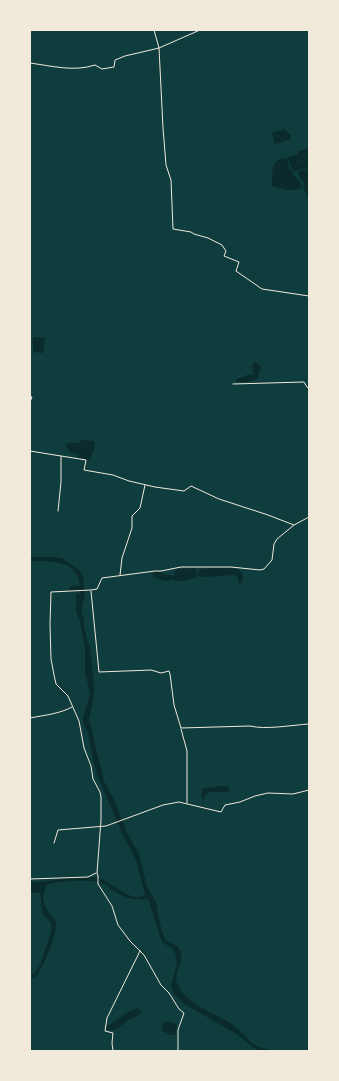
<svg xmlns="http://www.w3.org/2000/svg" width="339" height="1081" font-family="'DM Sans',sans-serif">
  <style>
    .water { fill: #0a2a2b }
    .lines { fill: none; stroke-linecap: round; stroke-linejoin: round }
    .minor { stroke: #f1e9da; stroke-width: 1 }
  </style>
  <rect width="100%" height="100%" fill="#0f3d3e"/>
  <g class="water">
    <path d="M284,129L291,135V139L275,144L272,133Z"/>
    <path d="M309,148V158L301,161L299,160L300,162L308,159L309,167L293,172L287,157L298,154V151Z"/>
    <path d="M282,158H286C288,162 288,167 291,171C295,178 301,180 302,189L287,190L272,186C272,175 271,162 282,158Z"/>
    <path d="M309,168V198C307,193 301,188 304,182L300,179L298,172Z"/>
    <path d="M33,337L45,338L43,353L33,352Z"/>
    <path d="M254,362L259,364L261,368L259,371L258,379L247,382H236L237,378H240L247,375L253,374V377L254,376L252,366Z"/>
    <path d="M82,440L94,441L95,447L90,460L79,458L77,454L70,452L66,446L67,443H78Z"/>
    <path d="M35,557H53L62,558L80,571L83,576L85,595L81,611L84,619V628L90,648L94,686L93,702L89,719L104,781L114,800L127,833L139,854L147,887L156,902L160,924L165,939C169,944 177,944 180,950C185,962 173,974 177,983C187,1006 214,1012 233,1025C241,1031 249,1041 256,1046C261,1048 266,1048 270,1051L259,1050L254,1048L238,1035L186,1005L174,994L171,986L177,964L175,953L173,949L162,942L148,899C134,900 124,898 112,890C109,888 106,884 102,883C94,879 53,881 47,885C42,893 42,904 48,911C51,916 56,919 56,924C56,938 44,964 37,976L30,978V975L35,973L40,965L52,929L51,923L43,915L40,893L30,892V882C51,883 81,872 101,879C112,883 133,904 145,895L136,860L123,835L97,775L93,759L88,733L83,722V718L90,694L85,672V648L80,620L76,612V594H80V589L79,590L69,591L70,586H80C76,558 51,562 30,561V558Z"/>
    <path d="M196,568L197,578C190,579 181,582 175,581L174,579C168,583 159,580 153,576V572H161L166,575H172L174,577L175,571L177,569Z"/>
    <path d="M210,568H232L241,571L243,577L241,584H239L238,578L235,575L202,577L198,576V571L199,569Z"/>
    <path d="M220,786L229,787V791L227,792H210L205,796L204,800H202V789Z"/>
    <path d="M139,1008L142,1013L130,1019L115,1030H106V1027C118,1021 126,1010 139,1008Z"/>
    <path d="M167,1021L176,1024L177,1028L175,1035H170L163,1031L162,1026L164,1022Z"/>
  </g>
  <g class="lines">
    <g class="minor">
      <path d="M154,30L159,48L163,128L166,165L171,180L173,229L191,232L194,234L208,238L222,245L226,251L224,256L239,262L236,271L262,289L309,296"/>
      <path d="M30,63C52,66 74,72 95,65L102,69L114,67L115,60L125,56L159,48L200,30"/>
      <path d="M233,384L304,382L307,387L309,389"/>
      <path d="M30,396L32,397L30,402"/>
      <path d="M30,451L86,460L84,470L113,475L129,481L155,487L184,491L191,486L219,499L268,515L294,525L277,539L274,544L272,560L264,569L260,570L231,567H181L161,571H155L102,578L97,589L91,590L51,592L50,624L51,659L54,675L56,684L68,696L79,721L84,748L91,766L93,779L100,792L101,797V820L97,873L98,876V884L112,906L118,925L130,941L144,955L161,985L169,993L179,1009L184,1013L178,1030V1051"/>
      <path d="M58,511L61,482V456"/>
      <path d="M294,525L309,517"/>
      <path d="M120,575L122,558L132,528V516L140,508L145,485"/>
      <path d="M91,591L99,672L151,670L161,673L169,671L170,674L174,705L181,728L250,726C266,730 292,725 309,724"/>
      <path d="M30,718C45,715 59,714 72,707"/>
      <path d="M181,729L187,751V803"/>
      <path d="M54,843L58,830L106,826L163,805L179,802L221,812L225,805L240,802L255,796L268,793L293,794L309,790"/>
      <path d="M30,879L88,877L96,873"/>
      <path d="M113,1051L112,1043L113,1033L105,1031L107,1018L140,951"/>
    </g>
  </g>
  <rect width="339" height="1081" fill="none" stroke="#f1e9da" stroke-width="62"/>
</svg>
